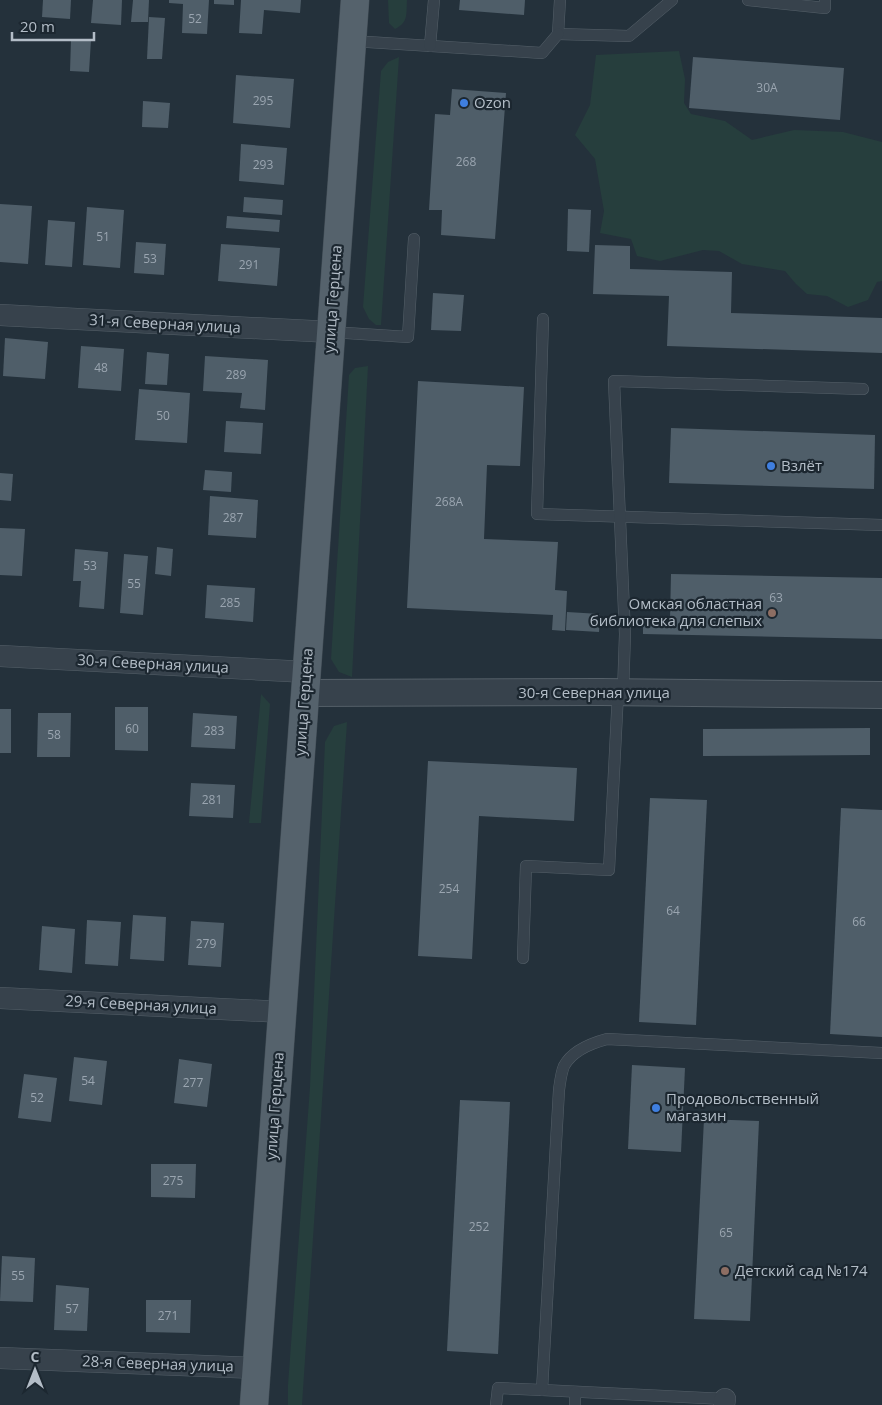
<svg xmlns="http://www.w3.org/2000/svg" width="882" height="1405" font-family="'Open Sans',sans-serif">
  <style>
    .green { fill: #263e3d }
    .building { fill: #4f5e69 }
    .lines { fill: none; stroke-linecap: round; stroke-linejoin: round }
    .service-casing { stroke: #556069; stroke-width: 12 }
    .minor-casing { stroke: #556069; stroke-width: 22 }
    .tertiary-casing { stroke: #556069; stroke-width: 28 }
    .primary-casing { stroke: #434e57; stroke-width: 29 }
    .service { stroke: #37424c; stroke-width: 11 }
    .minor { stroke: #37424c; stroke-width: 21 }
    .tertiary { stroke: #37424c; stroke-width: 26 }
    .primary { stroke: #55626c; stroke-width: 28 }
    .shop-dot { fill: #3f7fe0; stroke: #1c2730; stroke-width: 2 }
    .education-dot { fill: #8d6e63; stroke: #1c2730; stroke-width: 2 }
    .labels { text-anchor: middle; stroke-width: 4.5; stroke-linejoin: round; paint-order: stroke }
    .number-label { font-size: 12px; fill: #9aa5b0 }
    .poi-label { font-size: 15px; fill: #b3bdc7; stroke: #1c2730; text-anchor: start }
    .street-label { font-size: 15px; fill: #b3bdc7; stroke: #1c2730 }
  </style>
  <rect width="100%" height="100%" fill="#24313b"/>
  <g class="green">
    <path d="M388,0H407C406,14 409,22 395,29L389,23Z"/>
    <path d="M679,51L685,79L684,103L691,114L725,121L752,140L794,130L843,132L882,142V281L877,282L868,300L848,307L827,296L807,294L796,284L785,271L742,264L719,251L703,250L660,261L637,256L631,239L600,233L604,211L595,159L575,135L590,105L596,55Z"/>
    <path d="M399,57L381,325H376L369,319L363,307L381,71L388,62Z"/>
    <path d="M368,366L352,677L339,672L331,659L349,375L355,368Z"/>
    <path d="M261,694L270,704L261,823H249Z"/>
    <path d="M347,722L302,1405H288V1385L310,1087L325,742L334,726Z"/>
  </g>
  <g class="building">
    <path d="M43,0H71L70,19L42,17Z"/>
    <path d="M93,0H122L121,25L91,23Z"/>
    <path d="M133,0H149L148,22H131Z"/>
    <path d="M169,0H209L207,34L182,33L183,4L169,3Z"/>
    <path d="M214,0H234V5L214,4Z"/>
    <path d="M241,0H301L300,13L264,10L262,34L239,33Z"/>
    <path d="M460,0H525L524,15L459,10Z"/>
    <path d="M149,17L165,18L162,59H147Z"/>
    <path d="M71,39L91,40L89,72L70,71Z"/>
    <path d="M693,57L844,68L840,120L689,108Z"/>
    <path d="M236,75L294,79L290,128L233,123Z"/>
    <path d="M452,89L506,93L495,239L441,235L442,210H429L435,114L450,115Z"/>
    <path d="M143,101L170,103L168,128L142,127Z"/>
    <path d="M241,144L287,148L284,185L239,181Z"/>
    <path d="M244,197L283,200L282,215L243,212Z"/>
    <path d="M0,204L32,206L28,264L0,262Z"/>
    <path d="M87,207L124,210L120,268L83,265Z"/>
    <path d="M568,209L591,210L589,252L567,251Z"/>
    <path d="M227,216L280,220L279,232L226,228Z"/>
    <path d="M48,220L75,222L72,267L45,265Z"/>
    <path d="M136,242L166,244L164,275L134,273Z"/>
    <path d="M221,244L280,248L277,286L218,281Z"/>
    <path d="M595,245L630,246V269L732,272L731,313L882,318V353L667,346L669,296L593,294Z"/>
    <path d="M433,293L464,295L461,331L431,330Z"/>
    <path d="M5,338L48,342L45,379L3,376Z"/>
    <path d="M81,346L124,349L121,391L78,388Z"/>
    <path d="M147,352L169,354L167,385L145,384Z"/>
    <path d="M205,356L268,360L265,410L240,408L242,393L203,391Z"/>
    <path d="M418,381L524,387L520,466L487,465L484,539L558,542L555,590L567,591L565,631L552,630L553,615L407,608Z"/>
    <path d="M139,389L190,393L187,443L135,440Z"/>
    <path d="M226,421L263,423L261,454L224,452Z"/>
    <path d="M671,428L875,435L874,489L669,483Z"/>
    <path d="M205,470L232,472L231,492L203,490Z"/>
    <path d="M0,473L13,474L11,501L0,500Z"/>
    <path d="M210,496L258,500L256,538L208,535Z"/>
    <path d="M0,528L25,529L22,576L0,575Z"/>
    <path d="M157,547L173,549L171,576L155,574Z"/>
    <path d="M75,549L108,552L104,609L79,607L81,581H73Z"/>
    <path d="M124,554L148,556L143,615L120,613Z"/>
    <path d="M671,574L882,578V639L643,634V619H670Z"/>
    <path d="M207,585L255,588L253,622L205,618Z"/>
    <path d="M567,612L600,614L599,632L566,630Z"/>
    <path d="M115,707H148V751L115,750Z"/>
    <rect x="0" y="709" width="11" height="44"/>
    <path d="M38,713H71L70,757H37Z"/>
    <path d="M193,713L237,716L235,749L191,747Z"/>
    <path d="M870,728V755L703,756V729Z"/>
    <path d="M428,761L577,768L574,821L479,816L472,959L418,956Z"/>
    <path d="M191,783L235,785L233,818L189,816Z"/>
    <path d="M650,798L707,800L696,1025L639,1022Z"/>
    <path d="M841,808L882,810V1037L830,1034Z"/>
    <path d="M133,915L166,917L164,961L130,959Z"/>
    <path d="M87,920L121,922L118,966L85,964Z"/>
    <path d="M191,921L224,923L221,967L188,965Z"/>
    <path d="M42,926L75,929L72,973L39,970Z"/>
    <path d="M74,1057L107,1061L102,1105L69,1101Z"/>
    <path d="M179,1059L212,1064L207,1107L174,1103Z"/>
    <path d="M632,1065L685,1068L681,1152L628,1149Z"/>
    <path d="M24,1074L57,1078L51,1122L18,1118Z"/>
    <path d="M460,1100L510,1102L498,1354L447,1351Z"/>
    <path d="M704,1119L759,1121L750,1321L694,1319Z"/>
    <path d="M151,1164H196L195,1198L151,1197Z"/>
    <path d="M2,1256L35,1258L33,1302L0,1301Z"/>
    <path d="M56,1285L89,1288L87,1331L54,1330Z"/>
    <path d="M146,1300H191L190,1333L146,1332Z"/>
  </g>
  <g class="lines">
    <g class="service-casing">
      <g id="service">
        <path d="M560,0L558,34L629,36L672,0"/>
        <path d="M748,0L825,8V0"/>
        <path d="M352,41L542,53L558,34"/>
        <path d="M430,46L434,0"/>
        <path d="M543,319L537,514L882,525"/>
        <path d="M331,332L408,337L414,239"/>
        <path d="M623,693L625,634L614,381L863,389"/>
        <path d="M523,958L526,866L609,870L618,693"/>
        <path d="M542,1390L725,1399"/>
        <path d="M496,1405L498,1388L542,1390L559,1090C560,1083 561,1073 564,1066C572,1051 592,1043 607,1039L882,1053"/>
        <path d="M575,1405V1392"/>
      </g>
    </g>
    <g class="minor-casing">
      <g id="minor">
        <path d="M0,315L331,332"/>
        <path d="M0,656L307,672"/>
        <path d="M0,998L282,1012"/>
        <path d="M0,1358L257,1368"/>
        <path d="M724,1405L725,1399"/>
      </g>
    </g>
    <g class="tertiary-casing">
      <path id="tertiary" d="M305,693L601,692L882,695"/>
    </g>
    <g class="primary-casing">
      <path id="primary" d="M254,1405L355,0"/>
    </g>
    <use href="#service" class="service"/>
    <use href="#minor" class="minor"/>
    <use href="#tertiary" class="tertiary"/>
    <use href="#primary" class="primary"/>
  </g>
  <g class="shop-dot">
    <circle cx="464" cy="103" r="5"/>
    <circle cx="771" cy="466" r="5"/>
    <circle cx="656" cy="1108" r="5"/>
  </g>
  <g class="education-dot">
    <circle cx="772" cy="613" r="5"/>
    <circle cx="725" cy="1271" r="5"/>
  </g>
  <g class="labels">
    <g class="number-label">
      <text x="195" y="23">52</text>
      <text x="767" y="92">30А</text>
      <text x="263" y="105">295</text>
      <text x="466" y="166">268</text>
      <text x="263" y="169">293</text>
      <text x="103" y="241">51</text>
      <text x="150" y="263">53</text>
      <text x="249" y="269">291</text>
      <text x="101" y="372">48</text>
      <text x="236" y="379">289</text>
      <text x="163" y="420">50</text>
      <text x="449" y="506">268А</text>
      <text x="233" y="522">287</text>
      <text x="90" y="570">53</text>
      <text x="134" y="588">55</text>
      <text x="776" y="602">63</text>
      <text x="230" y="607">285</text>
      <text x="132" y="733">60</text>
      <text x="214" y="735">283</text>
      <text x="54" y="739">58</text>
      <text x="212" y="804">281</text>
      <text x="449" y="893">254</text>
      <text x="673" y="915">64</text>
      <text x="859" y="926">66</text>
      <text x="206" y="948">279</text>
      <text x="88" y="1085">54</text>
      <text x="193" y="1087">277</text>
      <text x="37" y="1102">52</text>
      <text x="173" y="1185">275</text>
      <text x="479" y="1231">252</text>
      <text x="726" y="1237">65</text>
      <text x="18" y="1280">55</text>
      <text x="72" y="1313">57</text>
      <text x="168" y="1320">271</text>
    </g>
    <g class="poi-label">
      <text x="474" y="108">Ozon</text>
      <text x="781" y="471">Взлёт</text>
      <text x="762" y="609" text-anchor="end">Омская областная<tspan x="762" dy="17">библиотека для слепых</tspan></text>
      <text x="666" y="1104">Продовольственный<tspan x="666" dy="17">магазин</tspan></text>
      <text x="735" y="1276">Детский сад №174</text>
    </g>
    <g class="street-label">
      <text transform="translate(333 299) rotate(-86)" y="5">улица Герцена</text>
      <text transform="translate(165 324) rotate(3)" y="5">31-я Северная улица</text>
      <text transform="translate(153 664) rotate(3)" y="5">30-я Северная улица</text>
      <text x="594" y="698">30-я Северная улица</text>
      <text transform="translate(304 702) rotate(-86)" y="5">улица Герцена</text>
      <text transform="translate(141 1005) rotate(3)" y="5">29-я Северная улица</text>
      <text transform="translate(275 1106) rotate(-86)" y="5">улица Герцена</text>
      <text transform="translate(158 1364) rotate(2)" y="5">28-я Северная улица</text>
    </g>
  </g>
  <g transform="translate(35 1370)" stroke="#1c2730" stroke-width="4" paint-order="stroke">
  <path d="M0-4L9 19L0 12L-9 19Z" fill="#b3bdc7"/>
  <text y="-8" font-size="14" font-weight="bold" text-anchor="middle" fill="#b3bdc7">С</text>
  </g>
  <path d="M12 32v8h82v-8" fill="none" stroke="#b3bdc7" stroke-width="2.5"/>
  <text x="20" y="32" font-size="15" fill="#b3bdc7" stroke="#1c2730" stroke-width="4" paint-order="stroke">20 m</text>
</svg>
